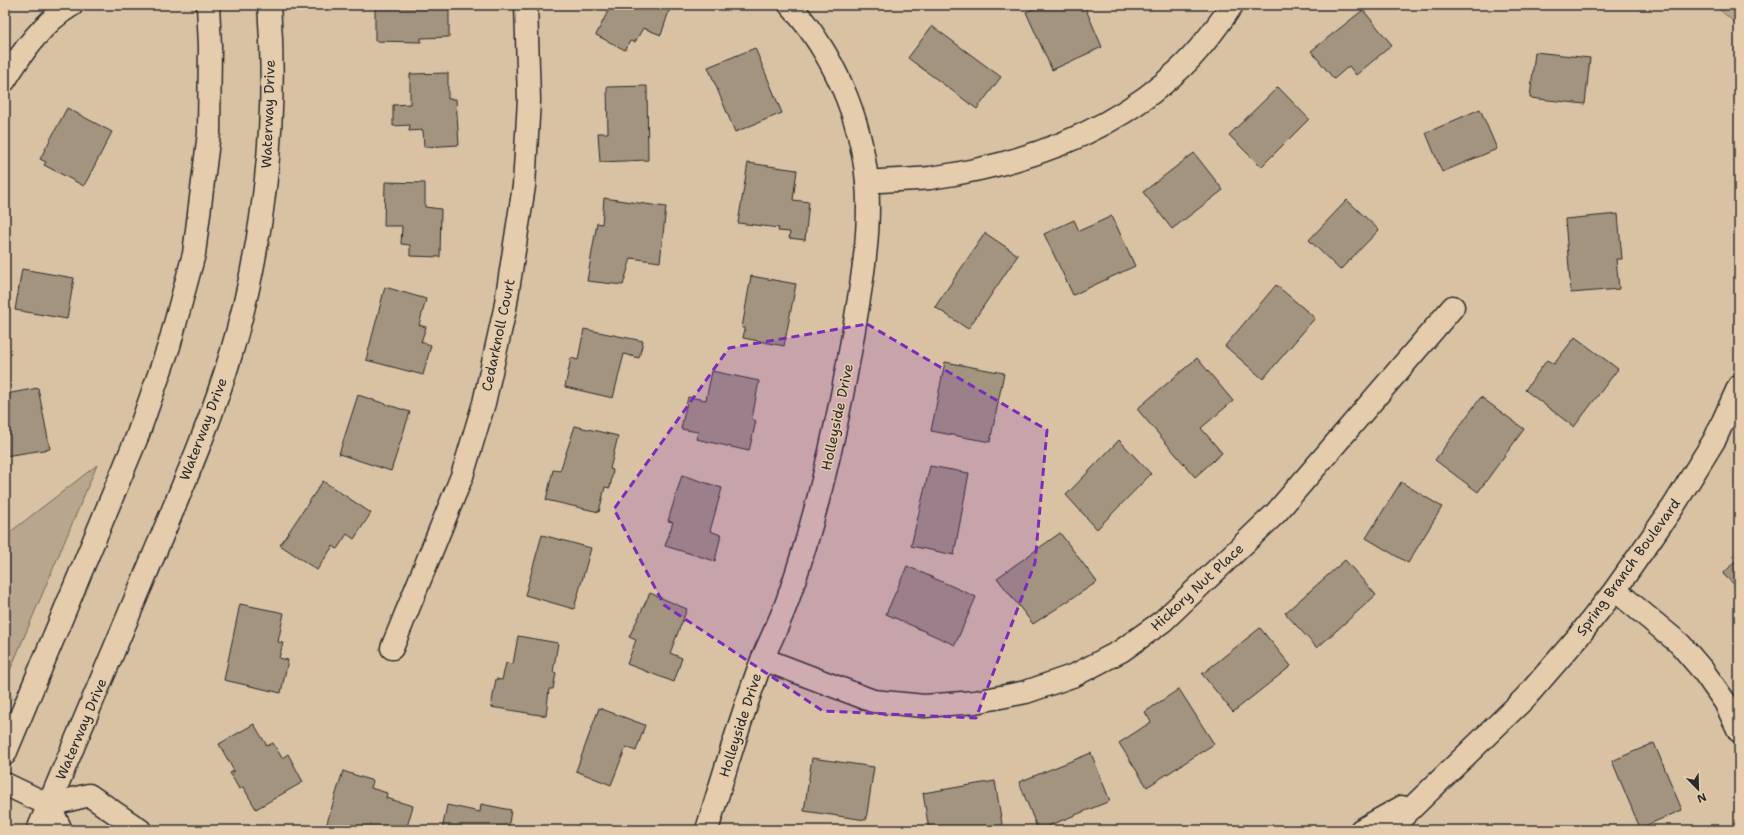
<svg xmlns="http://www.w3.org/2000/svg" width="1744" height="835" font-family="'Shantell Sans',sans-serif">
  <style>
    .built { fill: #c9b499 }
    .green { fill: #b9a68e; stroke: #72685c }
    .building { fill: #a3947f; stroke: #2b2b2b }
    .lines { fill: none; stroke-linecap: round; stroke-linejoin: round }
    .minor-casing { stroke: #2b2b2b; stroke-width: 25 }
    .secondary-casing { stroke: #2b2b2b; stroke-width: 25 }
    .minor { stroke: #e4ccac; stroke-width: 22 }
    .secondary { stroke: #e4ccac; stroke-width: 22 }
    .marked { fill: #7b2cbf; fill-opacity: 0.2; stroke: #7b2cbf; stroke-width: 3; stroke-dasharray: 8 5; stroke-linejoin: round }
    .labels { text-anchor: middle; stroke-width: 3; stroke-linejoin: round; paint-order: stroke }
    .street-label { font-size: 14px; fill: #2b2b2b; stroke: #e4ccac }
  </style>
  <rect width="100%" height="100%" fill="#d9c2a4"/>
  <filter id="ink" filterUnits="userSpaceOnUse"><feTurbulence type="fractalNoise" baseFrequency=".025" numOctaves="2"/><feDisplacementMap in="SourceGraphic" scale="8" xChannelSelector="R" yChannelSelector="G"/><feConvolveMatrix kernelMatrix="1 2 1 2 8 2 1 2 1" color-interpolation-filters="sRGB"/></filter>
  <g filter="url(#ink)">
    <path class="built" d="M5,689L14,695L5,717Z"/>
    <g class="green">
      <path d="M1714,5H1739V26Z"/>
      <path d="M97,465L5,682V536Z"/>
    </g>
    <g class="building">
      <path d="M375,5H449V37L421,38V42L375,41Z"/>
      <path d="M611,5H671L661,35L643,28L635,42L630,41L625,50L596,35Z"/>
      <path d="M880,5H889L883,9Z"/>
      <path d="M1043,5H1084L1102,47L1052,70L1026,12Z"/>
      <path d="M1363,10L1392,45L1356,75L1349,66L1334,79L1311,51Z"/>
      <path d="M932,26L1001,77L977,109L908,58Z"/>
      <path d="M755,48L782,113L735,132L708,67Z"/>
      <path d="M1535,52L1590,58L1585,104L1530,98Z"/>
      <path d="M448,73V99H456L459,145L424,147L423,130L409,131L410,125L393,126V105L410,104V74Z"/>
      <path d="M647,86L648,160L600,162L598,133H608L607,87Z"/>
      <path d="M1278,87L1309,119L1261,167L1229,135Z"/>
      <path d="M67,108L112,132L84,186L44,165L46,162L40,159Z"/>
      <path d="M1480,109L1497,149L1442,172L1426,133Z"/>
      <path d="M1194,153L1223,190L1172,229L1143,192Z"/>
      <path d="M748,163L797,170L793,200L809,202L805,240L789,238L790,232L778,231L779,228L738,223Z"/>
      <path d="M385,182L425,183V207L441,209L440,257L410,256V245L401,244L402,226H384Z"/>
      <path d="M604,198L666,207L660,262L631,258L623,285L587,281L597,223L602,224Z"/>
      <path d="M1347,200L1379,230L1340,270L1309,240Z"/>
      <path d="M1618,214L1622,259H1616L1619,289L1571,293L1565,219Z"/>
      <path d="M1112,216L1135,266L1073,295L1044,234L1074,220L1079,231Z"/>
      <path d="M985,233L1018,255L968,329L935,307Z"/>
      <path d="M22,269L74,278L67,319L15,310Z"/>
      <path d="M751,276L796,284L784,346L743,338L745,328H742Z"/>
      <path d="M1276,285L1315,318L1263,379L1225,346Z"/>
      <path d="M385,287L426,299L419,325L426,327L421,342L431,345L423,375L366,360Z"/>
      <path d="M584,329L643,341L639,358L624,354L613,398L565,387L571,358L578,360Z"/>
      <path d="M1575,337L1618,369L1574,427L1525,390L1547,360L1554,364Z"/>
      <path d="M1197,358L1233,401L1201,428L1222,453L1195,477L1137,409Z"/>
      <path d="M945,362L1004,373L990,442L931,431Z"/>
      <path d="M712,371L759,381L752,419L756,421L749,451L696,439L698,432L681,429L688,397L706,400Z"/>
      <path d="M38,388L50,449L5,456V391L6,394Z"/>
      <path d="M358,395L410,412L391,471L339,454Z"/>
      <path d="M1481,397L1524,429L1478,492L1435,460Z"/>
      <path d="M575,426L618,436L610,469L613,470L610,488L605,487L599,512L546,500L553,470L560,471Z"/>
      <path d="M1119,440L1151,474L1097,529L1066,495Z"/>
      <path d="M930,466L969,473L954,555L911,546Z"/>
      <path d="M682,475L722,488L710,531L721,535L715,561L665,546L673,522L668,521Z"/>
      <path d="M323,481L371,513L354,539L347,534L337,549L333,546L317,570L280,545Z"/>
      <path d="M1401,482L1442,507L1408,563L1366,538Z"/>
      <path d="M1060,533L1097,582L1033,624L997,578Z"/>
      <path d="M542,535L591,548L574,609L525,595Z"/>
      <path d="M1739,557V589L1723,574Z"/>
      <path d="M1345,560L1376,595L1317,648L1285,613Z"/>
      <path d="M907,566L976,597L955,645L886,614Z"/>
      <path d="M650,593L687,609L670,653L682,658L674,682L627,664L636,640L629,637Z"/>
      <path d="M240,604L284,613L278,642L283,643L279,658L288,660L281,693L224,680Z"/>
      <path d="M1260,628L1291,666L1233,712L1202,674Z"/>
      <path d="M518,636L558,643L553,672L556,673L553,689H549L546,716L491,707L496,679L502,680L506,663L513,664Z"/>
      <path d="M1179,689L1214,744L1147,787L1119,743L1151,722L1145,712Z"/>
      <path d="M599,708L645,725L636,751L626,747L611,785L576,771Z"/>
      <path d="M254,724L267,746L273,743L282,758L288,754L303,782L256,809L243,787L239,789L230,773L234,771L219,744Z"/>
      <path d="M1654,743L1682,810L1640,828L1612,761Z"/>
      <path d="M1091,753L1110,801L1038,830L1019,782Z"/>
      <path d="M812,758L874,767L866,820L804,811Z"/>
      <path d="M343,771L373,781L371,788L387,793L386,798L413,806L406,830H339L326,826Z"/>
      <path d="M995,781L1003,830H929L923,793Z"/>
      <path d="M481,804L511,810L508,830H442L447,805L480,812Z"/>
      <path d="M548,827L559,830H547Z"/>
    </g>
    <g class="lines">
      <g class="minor-casing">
        <g id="minor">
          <path d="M5,80C22,52 43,22 72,5"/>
          <path d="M867,182C888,180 909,180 930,178C1021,165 1113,133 1181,68C1200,50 1217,27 1232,5"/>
          <path d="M1615,590L1680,644L1704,672L1725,702L1739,731"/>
          <path d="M392,648L462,476L484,403L505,309L524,186L529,100L526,5"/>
          <path d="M763,659L873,701L924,706L975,702L1026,692L1075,675L1121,651L1163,621L1276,513L1453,307"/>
          <path d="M5,784L49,805L89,795L140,830"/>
          <path d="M49,805L61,830"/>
          <path d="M707,830C724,773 741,716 762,660C771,638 782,618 789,596C819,509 839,419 854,329C862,281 871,231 867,182C861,117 833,53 790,5"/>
          <path d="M1361,830L1402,807"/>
          <path d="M1389,830L1525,698L1578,637L1615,590L1673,507L1715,439L1739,386"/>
        </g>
      </g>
      <g class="secondary-casing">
        <g id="secondary">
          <path d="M5,754L137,437L169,346L194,254L209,133L210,46L208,5"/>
          <path d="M38,830C73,747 108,664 143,581C174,506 208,432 231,354C264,244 278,119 269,5"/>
        </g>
      </g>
      <use href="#minor" class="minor"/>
      <use href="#secondary" class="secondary"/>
    </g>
  </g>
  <path class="marked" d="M867,324L1047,430L1035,563L976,718L823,711L664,605L614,509L729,348Z"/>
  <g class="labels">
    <g class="street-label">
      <text transform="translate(268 114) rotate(-88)" y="5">Waterway Drive</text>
      <text transform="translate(498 335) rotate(-78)" y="5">Cedarknoll Court</text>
      <text transform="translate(837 417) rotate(-78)" y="5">Holleyside Drive</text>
      <text transform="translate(203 429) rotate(-69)" y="5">Waterway Drive</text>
      <text transform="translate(1628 567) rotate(-54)" y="5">Spring Branch Boulevard</text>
      <text transform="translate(1197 587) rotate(-43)" y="5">Hickory Nut Place</text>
      <text transform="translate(740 725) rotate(-72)" y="5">Holleyside Drive</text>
      <text transform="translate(81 729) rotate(-67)" y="5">Waterway Drive</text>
    </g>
  </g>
  <rect width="1744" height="835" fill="none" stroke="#e4ccac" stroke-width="20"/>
  <rect x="10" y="10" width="1724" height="815" fill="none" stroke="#2b2b2b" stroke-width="1.5" filter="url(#ink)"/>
  <g transform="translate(1698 789) rotate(157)" stroke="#e4ccac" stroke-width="3" paint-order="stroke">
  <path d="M0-3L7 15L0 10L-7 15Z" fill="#2b2b2b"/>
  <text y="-6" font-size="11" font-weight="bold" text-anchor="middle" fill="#2b2b2b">N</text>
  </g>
</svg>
